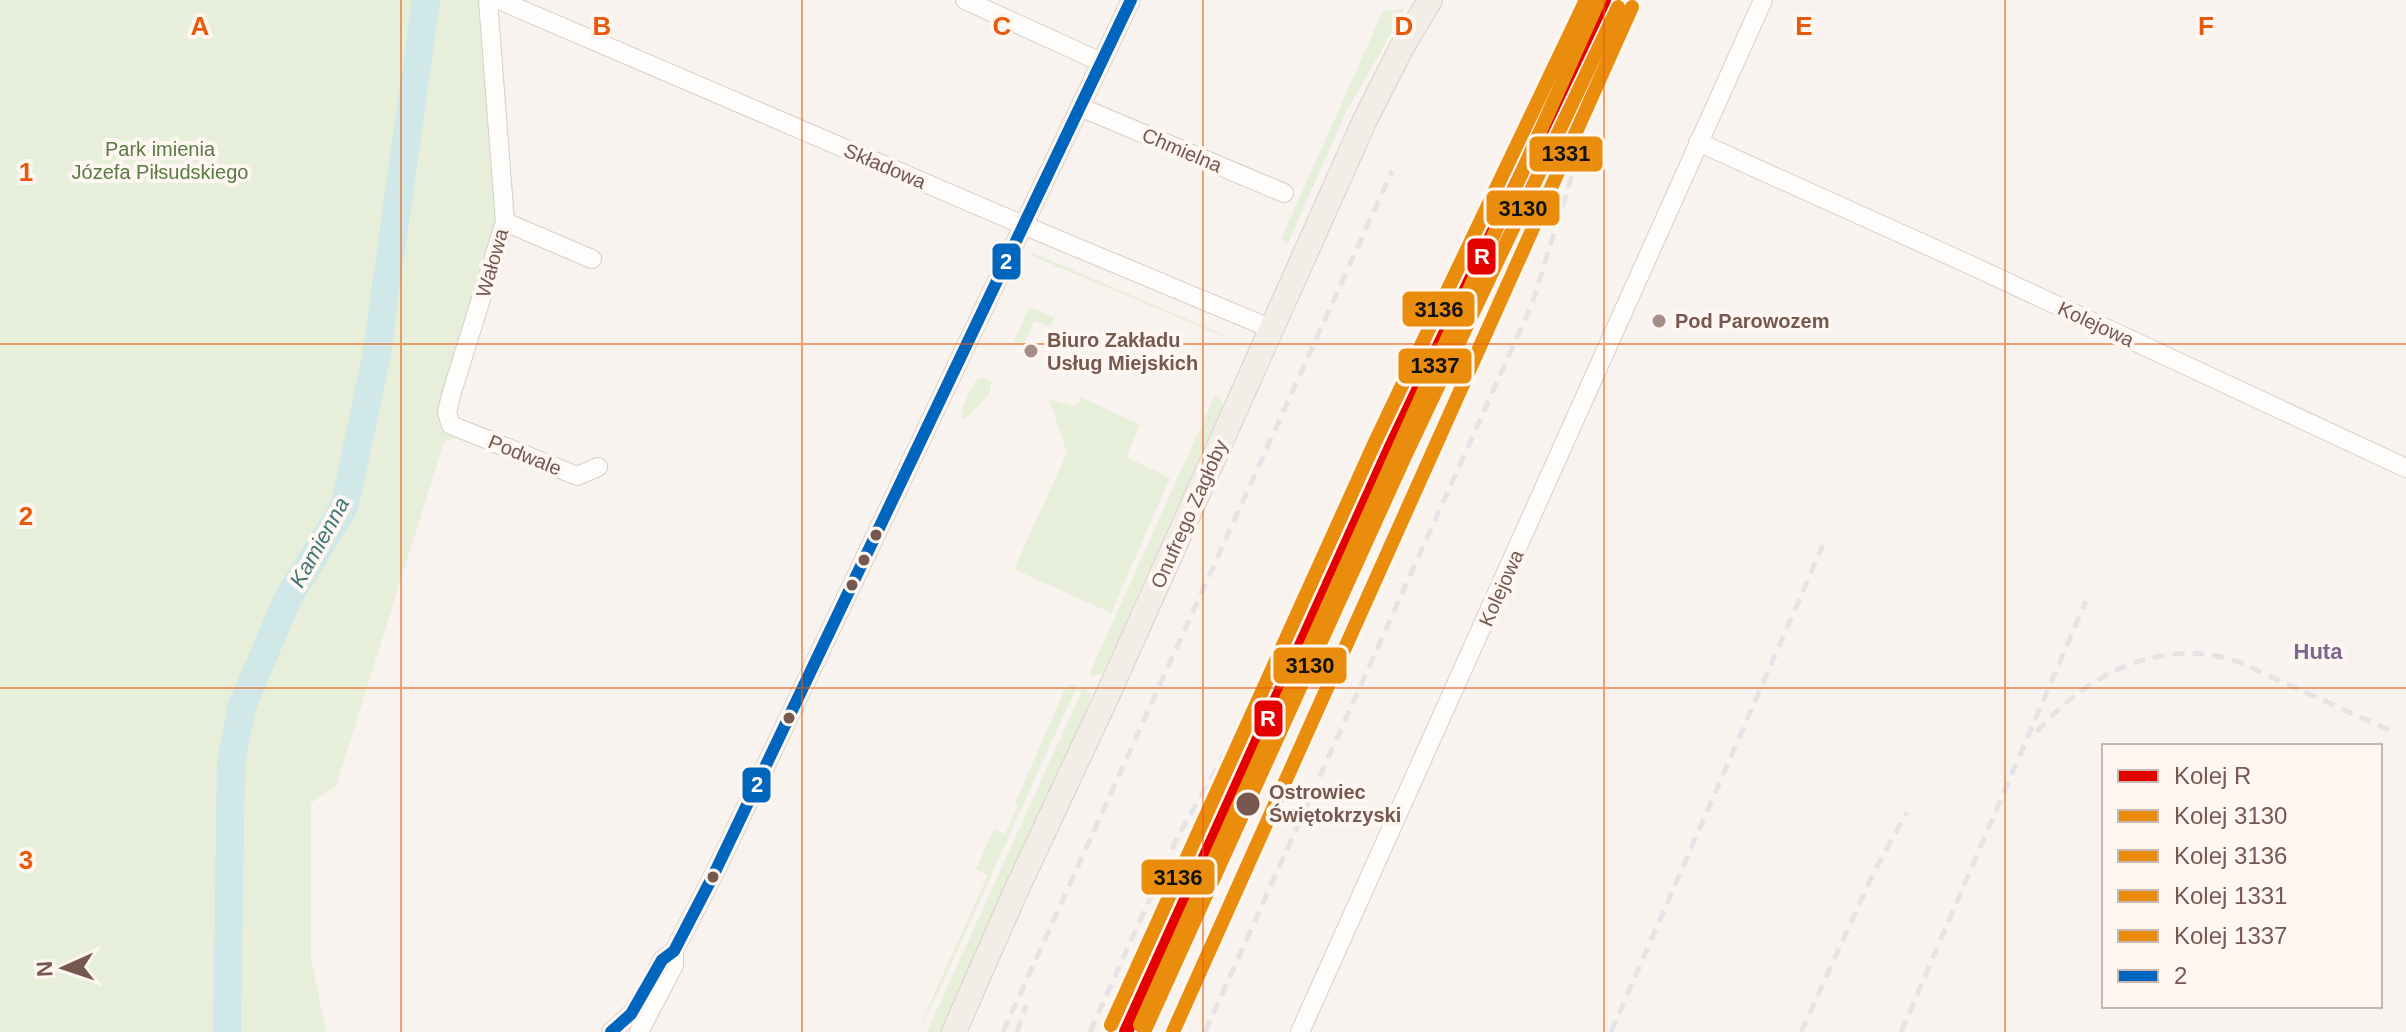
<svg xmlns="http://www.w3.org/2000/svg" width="2406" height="1032" font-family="Helvetica,sans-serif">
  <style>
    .green { fill: #e7eeda }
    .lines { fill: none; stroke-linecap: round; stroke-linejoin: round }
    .river { stroke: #d0e8e8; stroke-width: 28 }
    .minor-casing { stroke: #d6ceca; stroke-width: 20 }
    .major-casing { stroke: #d9d0cb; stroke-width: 26 }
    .minor { stroke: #fefdfc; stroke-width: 18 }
    .major { stroke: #f2ede7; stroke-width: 24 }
    .rail { stroke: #e5e3e6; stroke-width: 5; stroke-dasharray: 12 8; stroke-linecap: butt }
    .bus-1-casing { stroke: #fef7f1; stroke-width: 18 }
    .bus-1 { stroke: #0065bd; stroke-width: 12 }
    .rail-1-casing { stroke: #fef7f1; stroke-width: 20 }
    .rail-2-casing { stroke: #fef7f1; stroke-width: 20 }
    .rail-3-casing { stroke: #fef7f1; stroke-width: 20 }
    .rail-4-casing { stroke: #fef7f1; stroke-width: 20 }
    .rail-5-casing { stroke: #fef7f1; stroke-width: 20 }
    .rail-1 { stroke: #e50000; stroke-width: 14 }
    .rail-2 { stroke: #ea8c0c; stroke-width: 14 }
    .rail-3 { stroke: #ea8c0c; stroke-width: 14 }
    .rail-4 { stroke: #ea8c0c; stroke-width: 14 }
    .rail-5 { stroke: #ea8c0c; stroke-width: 14 }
    .grid { fill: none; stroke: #e8590c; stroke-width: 2; stroke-opacity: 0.55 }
    .poi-dot { fill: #a48e86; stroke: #fef7f1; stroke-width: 3 }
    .bus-dot { fill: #76584e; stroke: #fef7f1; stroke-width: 3 }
    .labels { text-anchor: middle; stroke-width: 8; stroke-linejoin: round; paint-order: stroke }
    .park-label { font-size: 20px; fill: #5b7a46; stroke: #fef7f1 }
    .street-label { font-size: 20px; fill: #76584e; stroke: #fef7f1 }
    .poi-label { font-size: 20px; font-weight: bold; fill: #76584e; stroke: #fef7f1; text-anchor: start }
    .stop-label { font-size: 20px; font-weight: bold; fill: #76584e; stroke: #fef7f1; text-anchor: start }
    .water-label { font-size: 22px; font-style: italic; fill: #427679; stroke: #fef7f1 }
    .neighbourhood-label { font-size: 22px; font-weight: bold; fill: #7e6691; stroke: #fef7f1 }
    .grid-label { font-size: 26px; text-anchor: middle; font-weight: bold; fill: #e8590c; stroke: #fef7f1; stroke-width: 8; stroke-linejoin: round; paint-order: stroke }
    .line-badge { stroke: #fef7f1; stroke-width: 3 }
    .badge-label { font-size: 22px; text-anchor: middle; font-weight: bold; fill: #fff }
    .pale-badge-label { font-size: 22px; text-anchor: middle; font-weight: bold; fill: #111 }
  </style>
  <rect width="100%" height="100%" fill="#f8f3ee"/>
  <g class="green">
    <path d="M0,0H488L505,222L447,412L467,434L444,442L336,786L311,803V958L326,1032H0Z"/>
    <path d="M1405,9L1346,112L1288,243L1281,239L1383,11Z"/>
    <path d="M1033,253L1217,332L1227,338L1039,259L1032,256Z"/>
    <path d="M1029,307L1055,317L1050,327L1034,321L1023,346L1014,341Z"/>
    <path d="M983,377L991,381L990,393L966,418H963L961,416C963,403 970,390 977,379Z"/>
    <path d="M1215,395L1221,398L1223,405L1102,674L1091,676L1090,673Z"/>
    <path d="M1081,397L1140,425L1126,457L1170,478L1111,613L1014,569L1067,453L1049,399L1073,406L1077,404Z"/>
    <path d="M1072,684L1077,686L938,993L917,1032L988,875L976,869L994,829L1005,834L1017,807L1015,803L1066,687Z"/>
    <path d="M1083,688L1089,692L1091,699L941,1032H927Z"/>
  </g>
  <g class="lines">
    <path class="river" d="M227,1032L231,762L242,706L287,600L345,505L376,358L426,0"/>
    <g class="minor-casing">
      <g id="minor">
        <path d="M488,0L505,222L452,392L447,412L451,425L577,476L598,467"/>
        <path d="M499,0L1023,225L1272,329"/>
        <path d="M965,0L1101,62"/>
        <path d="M1080,107L1284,193"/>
        <path d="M1698,142L1966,263L2406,468"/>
        <path d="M505,222L592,259"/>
        <path d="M611,1032L631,1014L645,993L662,960L674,951L714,874L1131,0"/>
        <path d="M639,1032L674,965V951"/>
        <path d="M1300,1032L1763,0"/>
      </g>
    </g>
    <g class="major-casing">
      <path id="major" d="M954,1032L1015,893L1109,692L1365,120L1402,47L1430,0"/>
    </g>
    <use href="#minor" class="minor"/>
    <use href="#major" class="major"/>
    <g class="rail">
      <path d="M2037,732C2086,674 2165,634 2241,663L2391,731"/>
      <path d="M1003,1032L1392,171"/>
      <path d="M1017,1032L1026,1005"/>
      <path d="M1090,1032L1178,836L1300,623L1579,0"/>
      <path d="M1205,1032L1532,304L1586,130"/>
      <path d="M1611,1032L1823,545"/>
      <path d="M1801,1032L1873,874L1907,812"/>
      <path d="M1901,1032L2086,601"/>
    </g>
    <g class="bus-1-casing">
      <path id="bus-1" d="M611,1032L631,1014L662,960L674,951L714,874L1131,0"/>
    </g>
    <use href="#bus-1" class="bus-1"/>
    <g class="rail-1-casing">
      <path id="rail-1" d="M1126,1032L1391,447L1604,0"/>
    </g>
    <g class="rail-2-casing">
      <path id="rail-2" d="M1144,1032L1406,454L1618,7"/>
    </g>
    <g class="rail-3-casing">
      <path id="rail-3" d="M1111,1025L1376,440L1586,0"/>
    </g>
    <g class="rail-4-casing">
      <path id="rail-4" d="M1173,1032L1632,7"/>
    </g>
    <g class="rail-5-casing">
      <path id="rail-5" d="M1140,1025L1599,0"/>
    </g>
    <use href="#rail-1" class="rail-1"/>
    <use href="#rail-2" class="rail-2"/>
    <use href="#rail-3" class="rail-3"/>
    <use href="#rail-4" class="rail-4"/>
    <use href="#rail-5" class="rail-5"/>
  </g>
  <path class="grid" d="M401,0V1032M802,0V1032M1203,0V1032M1604,0V1032M2005,0V1032M0,344H2406M0,688H2406"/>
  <g class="poi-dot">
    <circle cx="1659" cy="321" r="8"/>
    <circle cx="1031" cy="351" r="8"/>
  </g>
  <g class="bus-dot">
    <circle cx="876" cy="535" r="7"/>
    <circle cx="864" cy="560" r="7"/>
    <circle cx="852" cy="585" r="7"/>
    <circle cx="789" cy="718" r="7"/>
    <circle cx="1248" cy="804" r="13"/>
    <circle cx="713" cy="877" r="7"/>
  </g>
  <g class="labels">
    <g class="park-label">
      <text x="160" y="156">Park imienia<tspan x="160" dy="23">Józefa Piłsudskiego</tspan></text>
    </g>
    <g class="street-label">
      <text transform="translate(1182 150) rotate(23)" y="7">Chmielna</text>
      <text transform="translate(885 166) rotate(23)" y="7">Składowa</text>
      <text transform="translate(492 263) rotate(-74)" y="7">Wałowa</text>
      <text transform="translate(2096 324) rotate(25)" y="7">Kolejowa</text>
      <text transform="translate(525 455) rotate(22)" y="7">Podwale</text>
      <text transform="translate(1189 514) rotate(-66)" y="7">Onufrego Zagłoby</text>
      <text transform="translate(1501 588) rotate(-66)" y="7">Kolejowa</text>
    </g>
    <g class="poi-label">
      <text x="1675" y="328">Pod Parowozem</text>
      <text x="1047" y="347">Biuro Zakładu<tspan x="1047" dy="23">Usług Miejskich</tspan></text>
    </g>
    <g class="stop-label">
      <text x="1269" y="799">Ostrowiec<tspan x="1269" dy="23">Świętokrzyski</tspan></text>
    </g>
    <g class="water-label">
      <text transform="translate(319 542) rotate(-61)" y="8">Kamienna</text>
    </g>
    <g class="neighbourhood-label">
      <text x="2318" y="659">Huta</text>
    </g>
  </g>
  <g class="grid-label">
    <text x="200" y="35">A</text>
    <text x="602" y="35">B</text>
    <text x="1002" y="35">C</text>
    <text x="1404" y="35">D</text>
    <text x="1804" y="35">E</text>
    <text x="2206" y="35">F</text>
    <text x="26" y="181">1</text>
    <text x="26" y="525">2</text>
    <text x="26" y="869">3</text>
  </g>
  <g class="line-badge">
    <rect x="1528" y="135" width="76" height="38" rx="8" fill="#ea8c0c"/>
    <rect x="1485" y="189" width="76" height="38" rx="8" fill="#ea8c0c"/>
    <rect x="1466" y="237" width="31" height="39" rx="8" fill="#e50000"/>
    <rect x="991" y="242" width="31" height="39" rx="8" fill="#0065bd"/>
    <rect x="1401" y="290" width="75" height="38" rx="8" fill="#ea8c0c"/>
    <rect x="1397" y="347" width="76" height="38" rx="8" fill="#ea8c0c"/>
    <rect x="1272" y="646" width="76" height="39" rx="8" fill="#ea8c0c"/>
    <rect x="1253" y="699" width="31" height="39" rx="8" fill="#e50000"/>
    <rect x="741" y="766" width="31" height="38" rx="8" fill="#0065bd"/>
    <rect x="1140" y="858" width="76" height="38" rx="8" fill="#ea8c0c"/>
  </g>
  <g class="badge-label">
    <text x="1482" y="264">R</text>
    <text x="1006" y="269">2</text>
    <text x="1268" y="726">R</text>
    <text x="757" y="792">2</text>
  </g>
  <g class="pale-badge-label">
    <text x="1566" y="161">1331</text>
    <text x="1523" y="216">3130</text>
    <text x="1439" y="317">3136</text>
    <text x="1435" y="373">1337</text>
    <text x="1310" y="673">3130</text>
    <text x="1178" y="885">3136</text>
  </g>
  <rect x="2102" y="744" width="280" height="264" fill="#fef7f1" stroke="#c8b7b0" stroke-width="2"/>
  <rect x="2118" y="770" width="40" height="12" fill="#e50000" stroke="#c8b7b0" stroke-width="2"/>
  <text x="2174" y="784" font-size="24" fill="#76584e">Kolej R</text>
  <rect x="2118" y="810" width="40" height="12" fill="#ea8c0c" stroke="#c8b7b0" stroke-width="2"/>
  <text x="2174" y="824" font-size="24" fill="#76584e">Kolej 3130</text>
  <rect x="2118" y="850" width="40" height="12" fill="#ea8c0c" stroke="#c8b7b0" stroke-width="2"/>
  <text x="2174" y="864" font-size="24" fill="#76584e">Kolej 3136</text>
  <rect x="2118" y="890" width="40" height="12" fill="#ea8c0c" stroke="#c8b7b0" stroke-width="2"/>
  <text x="2174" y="904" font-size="24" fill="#76584e">Kolej 1331</text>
  <rect x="2118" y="930" width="40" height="12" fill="#ea8c0c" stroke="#c8b7b0" stroke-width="2"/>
  <text x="2174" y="944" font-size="24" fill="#76584e">Kolej 1337</text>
  <rect x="2118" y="970" width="40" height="12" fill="#0065bd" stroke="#c8b7b0" stroke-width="2"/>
  <text x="2174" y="984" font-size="24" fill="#76584e">2</text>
  <g transform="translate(64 968) rotate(267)" stroke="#fef7f1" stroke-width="6" paint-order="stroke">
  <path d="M0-6L14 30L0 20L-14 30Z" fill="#76584e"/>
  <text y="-12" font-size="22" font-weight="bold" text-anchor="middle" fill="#76584e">N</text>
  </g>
</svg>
